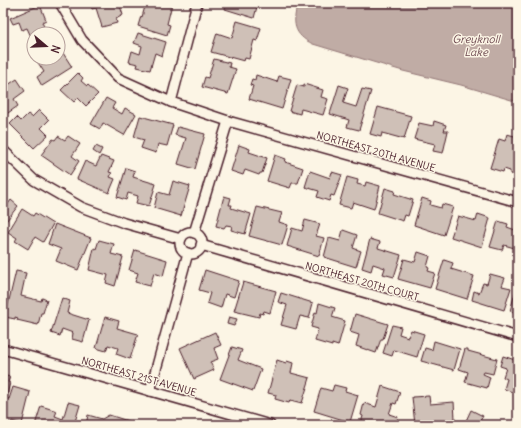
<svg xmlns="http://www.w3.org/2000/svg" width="521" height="428" font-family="Delius,sans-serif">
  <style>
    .water { fill: #c0aca5; stroke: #917474 }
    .building { fill: #cfc0b7; stroke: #4a1f2b }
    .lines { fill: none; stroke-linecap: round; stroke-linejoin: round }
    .minor-casing { stroke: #4a1f2b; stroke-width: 12 }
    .minor { stroke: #fcf5e5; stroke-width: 9 }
    .labels { text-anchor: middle; stroke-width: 3; stroke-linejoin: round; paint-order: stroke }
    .street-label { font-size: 10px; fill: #4a1f2b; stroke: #fcf5e5 }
    .water-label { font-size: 11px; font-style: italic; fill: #6d4950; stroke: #fcf5e5 }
  </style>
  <rect width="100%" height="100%" fill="#fcf5e5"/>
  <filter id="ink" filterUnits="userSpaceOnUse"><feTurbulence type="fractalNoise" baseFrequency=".025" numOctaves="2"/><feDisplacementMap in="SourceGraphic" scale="8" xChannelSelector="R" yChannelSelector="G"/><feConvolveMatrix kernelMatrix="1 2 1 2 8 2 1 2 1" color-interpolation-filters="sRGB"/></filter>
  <g filter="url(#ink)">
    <path class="water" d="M298,3H518V102L461,85L403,71L313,44C293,35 292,22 298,3Z"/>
    <g class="building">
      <path d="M90,3H119L123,15L116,19L117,23L102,27L96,8L92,9Z"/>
      <path d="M146,3L154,5V3H167L172,4L167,24L170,25L167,35L138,26L141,16L142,17Z"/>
      <path d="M226,3H258L254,18L225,9Z"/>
      <path d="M40,5L46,20L42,22L47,34H34V40L33,41L27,28L22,30L19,22L13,24L10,18Z"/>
      <path d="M237,21L261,28L257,41L254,40L249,59L245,58L244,61L211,52L217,33L232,38Z"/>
      <path d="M138,33L166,42L162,56L155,53L150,70L137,67L138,64L129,62L132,51L140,54L142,46L134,43Z"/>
      <path d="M63,53L72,67L42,86L37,77L44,72L37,61L39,58H58V54Z"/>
      <path d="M214,59L230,63L229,67L236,69L228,94L202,87L205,77L208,78Z"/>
      <path d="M78,73L83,78L81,81L87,86L88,85L98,94L86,106L78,98L74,102L61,90Z"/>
      <path d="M256,75L277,82L279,76L291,79L282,109L249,99L253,86L250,85L252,79L255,80Z"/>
      <path d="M3,77L8,85L17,79L25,91L14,99L18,106L5,115L3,112Z"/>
      <path d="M304,84L323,90L321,97L328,99L323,115L301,109L300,114L289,111L297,85L304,87Z"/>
      <path d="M339,85L348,88L343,103L356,107L362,89L371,91L359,130L347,127L349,120L330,114Z"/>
      <path d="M106,98L115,103L112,108L122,114L125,108L136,114L124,135L103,123L100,129L91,124Z"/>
      <path d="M378,107L411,116L404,139L382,133L381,137L370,134Z"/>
      <path d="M39,110L49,120L41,128L48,135L34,148L10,124L17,117L21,121L28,114L32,117Z"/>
      <path d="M140,116L173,125L167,146L158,144L156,153L141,148L144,140L134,137Z"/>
      <path d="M434,121L446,125L444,131H448L443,153L433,151L435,144L414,139L419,123L433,126Z"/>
      <path d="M178,127L205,134L195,169L178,164L186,138L175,135Z"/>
      <path d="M507,134L518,137V176L510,174V171L504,169L503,172L490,168L499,139L505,141Z"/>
      <path d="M58,136L65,140L68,136L80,144L72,156L79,161L70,175L41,155L53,139L55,140Z"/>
      <path d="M239,145L250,149L249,152L267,158L262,173H260L259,175L245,170L243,175L231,171Z"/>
      <path d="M96,146L102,149L99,155L93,151Z"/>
      <path d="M275,155L286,159L285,162L303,168L298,183H292L290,188L267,181Z"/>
      <path d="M101,156L114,161L109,172L112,173L110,177L115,179L109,193L77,179L85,161L96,166Z"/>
      <path d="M126,168L135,171L133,177L156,184L149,206L136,203L138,196L128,193L126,200L117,197Z"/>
      <path d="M310,171L330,178L332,172L342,175L334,196L331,195L329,201L317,197L319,191L305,187Z"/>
      <path d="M347,177L358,180L357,184L365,186L366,182L380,186L374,209L353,202L351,208L339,205Z"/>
      <path d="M173,181L190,186L181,216L154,208L158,192L169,195Z"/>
      <path d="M385,188L395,191L394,194L413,200L408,216L405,215L403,221L378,213Z"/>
      <path d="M224,196L231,198L229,205H232L231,208L251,214L245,234L231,230L232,226L226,225L224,228L216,226Z"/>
      <path d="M422,198L431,201L430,205L441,208L442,204L453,207L444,235L414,225Z"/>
      <path d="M3,200L8,204L11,200L18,206L3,225Z"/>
      <path d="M257,207L282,213L279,222L288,225L282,245L249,236Z"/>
      <path d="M22,209L33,216L35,213L53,224L43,242L35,237L28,249L15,241L17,238L8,232Z"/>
      <path d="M478,214L490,218L482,247L451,237L458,216L476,221Z"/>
      <path d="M305,220L320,224L316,236L324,238L319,256L287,246L292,228L302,231Z"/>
      <path d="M498,221L508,224L507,227L518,231V249L504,245L502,250L490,247Z"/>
      <path d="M55,224L91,238L78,270L56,261L61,249L48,244Z"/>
      <path d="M343,230L357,235L353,248L361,251L356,267L324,257L329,238L340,241Z"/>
      <path d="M370,239L380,242L378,248L401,255L394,277L383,274L385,268L373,264L371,271L362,268Z"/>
      <path d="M99,240L114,244L111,254L123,257L115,286L106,283L108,275L89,270L94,248L96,249Z"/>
      <path d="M135,250L167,260L163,276L154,273L150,286L135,282L138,273L129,270Z"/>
      <path d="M418,252L430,256L427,267L429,268L428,271L435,273L430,288L398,279L404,259L415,262Z"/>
      <path d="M444,260L453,263L451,269L474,276L467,299L435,289Z"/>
      <path d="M205,270L239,281L234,297L225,294L221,308L207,303L210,293L199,290Z"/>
      <path d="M16,271L26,273L21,296L41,301L42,298L47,300L43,313H41L38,325L17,320L18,318L15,317V319L5,317Z"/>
      <path d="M490,274L505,278L502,286L511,288L504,310L472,300L474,291L479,293L483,283L487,284Z"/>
      <path d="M243,282L276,291L270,313L264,311L263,314L260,313L259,317L234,311Z"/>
      <path d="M281,293L313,303L309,318L300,316L296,329L281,325L287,305L278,302Z"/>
      <path d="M515,293L518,294V314L510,311Z"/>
      <path d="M62,298L70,301L67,313L89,320L83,342L72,339L73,333L62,329L60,336L51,333Z"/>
      <path d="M319,303L335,308L332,317L345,321L338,346L332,344V346L315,341L318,329L311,327L315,312L317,313Z"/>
      <path d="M355,314L388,324L383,339H381L376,353L356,346L359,335L350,332Z"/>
      <path d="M105,317L119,321L117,328L138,334L130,359L116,354L118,348L108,345L106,351L96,348Z"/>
      <path d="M229,317L237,319L234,326L227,324Z"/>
      <path d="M392,325L401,327L399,334L408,337L411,330L424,334L417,357L394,350L392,356L383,353Z"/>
      <path d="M215,332L221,345L214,348L218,359L210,362L214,370L194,379L180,348Z"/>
      <path d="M434,341L460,349L454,370L421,361L425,348L432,350Z"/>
      <path d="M232,347L242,350L238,360L261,369L253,391L220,379Z"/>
      <path d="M465,349H468V351L497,359L493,374L484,372L483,374L490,377L487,388L465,382L468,372L459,369Z"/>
      <path d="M503,356L518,361V394L504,389L507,379L503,377L506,368L500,366Z"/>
      <path d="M277,360L286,363L287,361L293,363L291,373L310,378L302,403L290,400L289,403L275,399L276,395L268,393Z"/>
      <path d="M3,375L10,377L8,382L10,383L6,398L9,399L13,387L30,392L22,424L12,421L11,425H3Z"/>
      <path d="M334,385L346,388L345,391L358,395L350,422L314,411L321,388L332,391Z"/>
      <path d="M382,386L400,392L396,404L393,403L389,414L398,417L395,425H367L361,423L363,416L361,415L364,403L376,407Z"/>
      <path d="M429,396L430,404L454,402L455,419L451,420V425H415L412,397Z"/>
      <path d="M68,402L80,405L74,425H35L41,406L57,411L55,416L63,419Z"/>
      <path d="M471,410L483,416L480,421L489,425H464Z"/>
      <path d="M88,415L102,419L109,415L128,421L127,425H86Z"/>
    </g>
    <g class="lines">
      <g class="minor-casing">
        <g id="minor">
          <path d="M60,3L82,40L118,78L171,102L228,121L518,202"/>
          <path d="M171,102L197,3"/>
          <path d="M3,150L34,180L81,207L124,223L181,239"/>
          <circle cx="191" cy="243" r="11"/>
          <path d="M194,233L228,121"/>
          <path d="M201,245L518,337"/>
          <path d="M3,349L270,425"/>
          <path d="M150,391L188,253"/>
        </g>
      </g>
      <use href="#minor" class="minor"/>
    </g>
  </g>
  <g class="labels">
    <g class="street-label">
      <text transform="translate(376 151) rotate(16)" y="4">NORTHEAST 20TH AVENUE</text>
      <text transform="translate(362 281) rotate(16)" y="4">NORTHEAST 20TH COURT</text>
      <text transform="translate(139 376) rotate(16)" y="4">NORTHEAST 21ST AVENUE</text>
    </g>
    <g class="water-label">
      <text x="476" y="43">Greyknoll<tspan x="476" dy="13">Lake</tspan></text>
    </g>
  </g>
  <rect width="521" height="428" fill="none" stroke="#fcf5e5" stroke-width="16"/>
  <rect x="8" y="8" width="505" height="412" fill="none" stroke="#4a1f2b" stroke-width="1.5" filter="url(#ink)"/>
  <g transform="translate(46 46) rotate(109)"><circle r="19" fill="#fcf5e5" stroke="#b59f9b"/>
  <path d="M0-3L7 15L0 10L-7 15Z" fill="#4a1f2b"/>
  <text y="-6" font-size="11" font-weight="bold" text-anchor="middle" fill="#4a1f2b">N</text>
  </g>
</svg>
